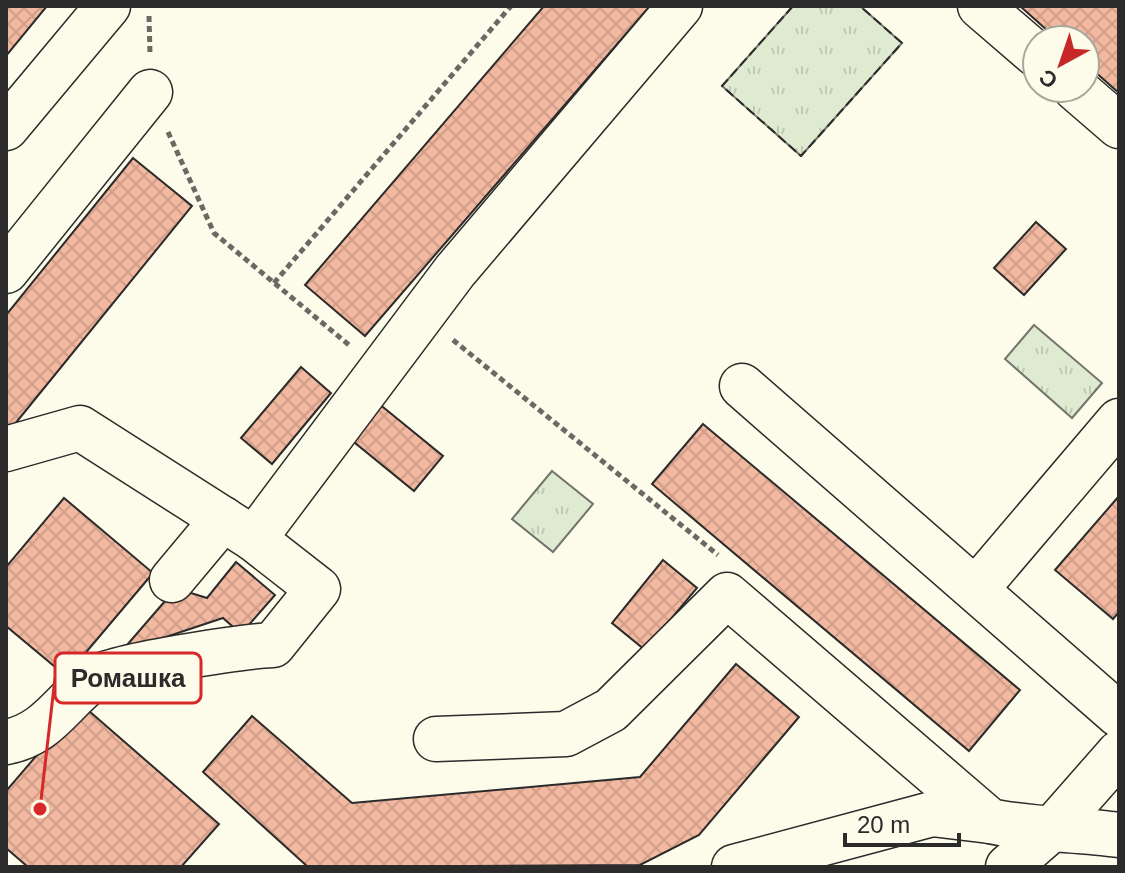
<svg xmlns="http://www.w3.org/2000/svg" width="1125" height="873" font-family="Helvetica,sans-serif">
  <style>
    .grass { fill: url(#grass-tufts); stroke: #74746e; stroke-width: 2 }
    .building { fill: url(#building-cross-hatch); stroke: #2b2b2b; stroke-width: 2 }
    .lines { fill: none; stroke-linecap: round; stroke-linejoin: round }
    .minor-casing { stroke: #2b2b2b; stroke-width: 47 }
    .path { stroke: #6a6964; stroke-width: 5; stroke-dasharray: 6 4; stroke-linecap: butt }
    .minor { stroke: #fdfbea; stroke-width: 44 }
    .fence { stroke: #2b2b2b; stroke-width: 2; stroke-dasharray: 10 4; stroke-linecap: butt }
    .leader { fill: none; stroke: #d62828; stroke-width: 3 }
    .callout-dot { fill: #d62828; stroke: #fdfbea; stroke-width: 3 }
    .callout { fill: #fdfbea; stroke: #d62828; stroke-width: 3 }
    .callout-label { font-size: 26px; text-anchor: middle; font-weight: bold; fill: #2b2b2b }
  </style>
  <defs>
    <pattern id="grass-tufts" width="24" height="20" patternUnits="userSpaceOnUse" patternTransform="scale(2)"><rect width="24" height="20" fill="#deebd1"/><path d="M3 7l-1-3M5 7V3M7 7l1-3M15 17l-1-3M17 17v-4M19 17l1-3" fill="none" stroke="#bfcab4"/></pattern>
    <pattern id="building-cross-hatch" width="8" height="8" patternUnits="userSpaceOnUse" patternTransform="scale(2)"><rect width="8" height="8" fill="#f2b8a0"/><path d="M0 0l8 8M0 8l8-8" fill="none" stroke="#d09e8a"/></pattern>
  </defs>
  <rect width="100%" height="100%" fill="#fdfbea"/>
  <g class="grass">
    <path d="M793,6H860L902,43L801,156L722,86Z"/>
    <path d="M1034,325L1102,383L1072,418L1005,359Z"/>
    <path d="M552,471L593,504L553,552L512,519Z"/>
  </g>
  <g class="building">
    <path d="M6,6H47L6,56Z"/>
    <path d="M544,6H650L365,336L305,285Z"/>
    <path d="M1020,6H1119V93L1085,63V40H1058Z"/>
    <path d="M133,158L192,206L10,430L6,427V315Z"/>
    <path d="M1036,222L1066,249L1024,295L994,268Z"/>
    <path d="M301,367L331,393L272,464L241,438Z"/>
    <path d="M378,403L443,456L414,491L349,438Z"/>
    <path d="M703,424L1020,690L969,751L652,484Z"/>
    <path d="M1119,496V612L1113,619L1055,570Z"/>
    <path d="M64,498L153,573L66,676L6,626V567Z"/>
    <path d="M663,560L697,588L645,650L612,623Z"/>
    <path d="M236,562L275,595L241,634L223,618L121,652L171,594L191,593L207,598Z"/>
    <path d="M736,664L799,717L699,835L640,865L308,867L203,772L252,716L352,803L640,777Z"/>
    <path d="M81,704L219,824L181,867H28L6,848V791Z"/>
  </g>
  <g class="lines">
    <g class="minor-casing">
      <g id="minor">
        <path d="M980,6L1037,55"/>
        <path d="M1075,88L1119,126"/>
        <path d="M6,128L108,6"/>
        <path d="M6,271L150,92"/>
        <path d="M742,386L1119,715"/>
        <path d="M6,449L80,428L254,539L455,271L680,6"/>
        <path d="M172,580L223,519"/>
        <path d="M977,588L1119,421"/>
        <path d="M436,739L566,734L611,710L727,595L990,821C1032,830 1076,829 1119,835"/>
        <path d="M6,742C47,735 63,701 93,679C111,666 246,646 273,645L318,589L254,539"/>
        <path d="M734,867L932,814L990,821"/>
        <path d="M1008,867L1054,827L1119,753"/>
      </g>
    </g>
    <g class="path">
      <path d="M149,16L150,54"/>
      <path d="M168,132L214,233L349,345"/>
      <path d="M274,283L511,6"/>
      <path d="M453,340L718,555"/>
    </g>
    <use href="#minor" class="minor"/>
    <path class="fence" d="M793,6L722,86L801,156L902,43L860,6"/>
  </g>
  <path class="leader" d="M40 809L55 678"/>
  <circle class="callout-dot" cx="40" cy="809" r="8"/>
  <rect class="callout" x="55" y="653" width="146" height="50" rx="8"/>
  <g class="callout-label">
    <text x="128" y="687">Ромашка</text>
  </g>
  <rect width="1125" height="873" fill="none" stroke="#2b2b2b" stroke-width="16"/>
  <g transform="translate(1061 64) rotate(220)"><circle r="38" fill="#fdfbea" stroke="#a9a89e" stroke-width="2"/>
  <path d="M0-6L14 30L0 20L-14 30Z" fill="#c62828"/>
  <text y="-12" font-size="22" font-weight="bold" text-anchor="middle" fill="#2b2b2b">С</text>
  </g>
  <path d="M845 833v12h114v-12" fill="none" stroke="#2b2b2b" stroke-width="4"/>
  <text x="857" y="833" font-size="24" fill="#2b2b2b" stroke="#fdfbea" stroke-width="6" paint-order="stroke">20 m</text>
</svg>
